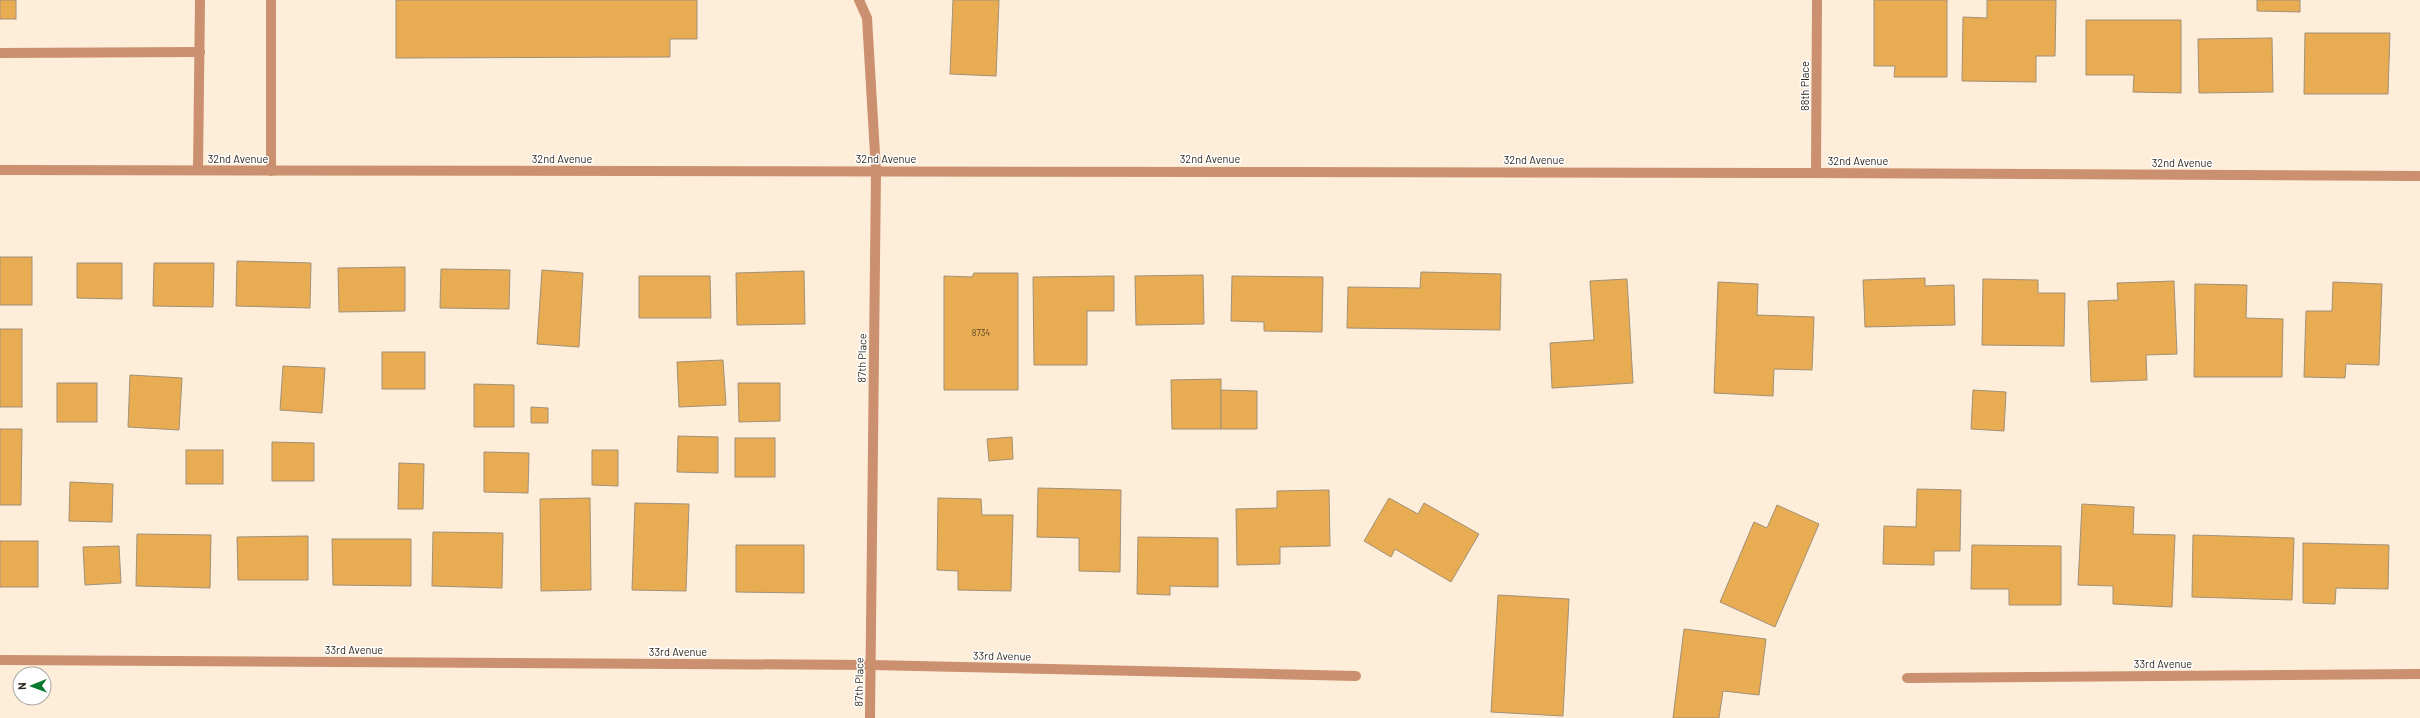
<svg xmlns="http://www.w3.org/2000/svg" width="2420" height="718" font-family="Barlow,sans-serif">
  <style>
    .building { fill: #e8ac53; stroke: #a19078 }
    .lines { fill: none; stroke-linecap: round; stroke-linejoin: round }
    .minor { stroke: #ca906f; stroke-width: 10 }
    .labels { text-anchor: middle; stroke-width: 3; stroke-linejoin: round; paint-order: stroke }
    .number-label { font-size: 9px; fill: #5e4a2c }
    .street-label { font-size: 11px; fill: #30291f; stroke: #fff }
  </style>
  <rect width="100%" height="100%" fill="#feedd9"/>
  <g class="building">
    <rect x="0" y="0" width="16" height="19"/>
    <path d="M396,0H697V39H670V57L396,58Z"/>
    <path d="M953,0H999L996,76L950,74Z"/>
    <path d="M1874,0H1947V77H1894L1895,66H1874Z"/>
    <path d="M1987,0H2056L2055,56H2036V82L1962,81L1963,17L1987,18Z"/>
    <path d="M2257,0H2300V12L2257,11Z"/>
    <path d="M2086,20H2181V93L2133,92L2134,75H2086Z"/>
    <path d="M2305,33H2390L2388,94H2304Z"/>
    <path d="M2272,38L2273,92L2199,93L2198,39Z"/>
    <rect x="0" y="257" width="32" height="48"/>
    <path d="M237,261L311,263L310,308L236,306Z"/>
    <path d="M77,263H122V299L77,298Z"/>
    <path d="M154,263H214L213,307L153,306Z"/>
    <path d="M405,267V311L339,312L338,268Z"/>
    <path d="M441,269L510,270L509,309L440,308Z"/>
    <path d="M542,270L583,273L579,347L537,344Z"/>
    <path d="M804,271L805,324L737,325L736,273Z"/>
    <path d="M1421,272L1501,274L1500,330L1347,328L1348,287L1420,288Z"/>
    <path d="M974,273H1018V390H944V276L972,277Z"/>
    <path d="M1203,275L1204,324L1136,325L1135,276Z"/>
    <path d="M639,276H710L711,318H639Z"/>
    <path d="M1114,276V311H1087V365H1034L1033,277Z"/>
    <path d="M1232,276L1323,277L1322,332L1264,331V322L1231,321Z"/>
    <path d="M1925,278V286L1954,285L1955,325L1865,327L1863,280Z"/>
    <path d="M1627,279L1633,383L1552,388L1550,343L1594,340L1590,281Z"/>
    <path d="M1983,279L2038,280V293H2065L2064,346L1982,345Z"/>
    <path d="M2174,281L2177,354L2146,355L2147,380L2091,382L2088,301L2118,300L2117,283Z"/>
    <path d="M1718,282L1758,284L1757,315L1814,317L1812,370L1774,369L1773,396L1714,393Z"/>
    <path d="M2333,282L2382,284L2379,365L2346,364L2345,378L2304,377L2306,311H2332Z"/>
    <path d="M2195,284L2247,285L2246,318L2283,319L2282,377H2194Z"/>
    <rect x="0" y="329" width="22" height="78"/>
    <rect x="382" y="352" width="43" height="37"/>
    <path d="M723,360L726,405L679,407L677,362Z"/>
    <path d="M283,366L325,368L322,413L280,410Z"/>
    <path d="M130,375L182,378L179,430L128,427Z"/>
    <path d="M1221,379V429H1172L1171,380Z"/>
    <rect x="57" y="383" width="40" height="39"/>
    <path d="M738,383H780V421L739,422Z"/>
    <path d="M474,384L514,385V427H474Z"/>
    <path d="M1221,390L1257,391V429H1221Z"/>
    <path d="M1973,390L2006,392L2004,431L1971,429Z"/>
    <path d="M531,407L548,408V423H531Z"/>
    <path d="M0,429H22L21,505H0Z"/>
    <path d="M678,436L718,437V473L677,472Z"/>
    <path d="M1012,437L1013,459L989,461L987,439Z"/>
    <rect x="735" y="438" width="40" height="39"/>
    <path d="M272,442L314,443V481H272Z"/>
    <rect x="186" y="450" width="37" height="34"/>
    <path d="M592,450H618V486L592,485Z"/>
    <path d="M484,452L529,453L528,493L484,492Z"/>
    <path d="M399,463L424,464L423,509H398Z"/>
    <path d="M70,482L113,484L112,522L69,521Z"/>
    <path d="M1038,488L1121,490L1120,572L1079,571V538L1037,537Z"/>
    <path d="M1917,489L1961,490L1960,551H1934V565L1883,564L1884,526L1916,527Z"/>
    <path d="M1329,490L1330,546L1280,547V564L1237,565L1236,509L1277,508V491Z"/>
    <path d="M590,498L591,590L541,591L540,499Z"/>
    <path d="M938,498L981,499L982,515H1013L1011,591L958,590V571L937,570Z"/>
    <path d="M1389,498L1418,514L1424,503L1479,534L1451,582L1395,549L1391,557L1364,541Z"/>
    <path d="M635,503L689,504L686,591L632,590Z"/>
    <path d="M2082,504L2134,507L2133,534L2175,535L2172,607L2113,604V586L2078,585Z"/>
    <path d="M1777,505L1819,524L1775,627L1720,602L1754,522L1767,528Z"/>
    <path d="M433,532L503,533L502,588L432,586Z"/>
    <path d="M137,534L211,535L210,588L136,586Z"/>
    <path d="M2193,535L2294,538L2292,600L2192,597Z"/>
    <path d="M308,536V580H238L237,537Z"/>
    <path d="M1138,537L1218,538V587L1170,586V595L1137,594Z"/>
    <path d="M332,539H411V586L333,585Z"/>
    <rect x="0" y="541" width="38" height="46"/>
    <path d="M2303,543L2389,545L2388,589L2336,588L2335,604L2303,603Z"/>
    <path d="M736,545H804V593L736,592Z"/>
    <path d="M1972,545L2061,546V605H2009V589H1971Z"/>
    <path d="M119,546L121,583L85,585L83,547Z"/>
    <path d="M1498,595L1569,599L1563,716L1491,712Z"/>
    <path d="M1684,629L1766,639L1759,695L1723,691L1719,718H1673Z"/>
  </g>
  <g class="lines">
    <g class="minor">
      <path d="M859,0L867,18L876,171L870,718"/>
      <path d="M0,53L200,52"/>
      <path d="M0,170L1816,173L2420,176"/>
      <path d="M198,170L200,0"/>
      <path d="M271,171V0"/>
      <path d="M1816,173L1817,0"/>
      <path d="M0,660L871,665L1356,676"/>
      <path d="M1907,678L2420,674"/>
    </g>
  </g>
  <g class="labels">
    <g class="number-label">
      <text x="981" y="336">8734</text>
    </g>
    <g class="street-label">
      <text transform="translate(1805 86) rotate(-90)" y="4">88th Place</text>
      <text x="238" y="163">32nd Avenue</text>
      <text x="562" y="163">32nd Avenue</text>
      <text x="886" y="163">32nd Avenue</text>
      <text x="1210" y="163">32nd Avenue</text>
      <text x="1534" y="164">32nd Avenue</text>
      <text x="1858" y="165">32nd Avenue</text>
      <text x="2182" y="167">32nd Avenue</text>
      <text transform="translate(862 358) rotate(-89)" y="4">87th Place</text>
      <text x="354" y="654">33rd Avenue</text>
      <text x="678" y="656">33rd Avenue</text>
      <text transform="translate(1002 656) rotate(1)" y="4">33rd Avenue</text>
      <text x="2163" y="668">33rd Avenue</text>
      <text transform="translate(859 682) rotate(-89)" y="4">87th Place</text>
    </g>
  </g>
  <g transform="translate(32 686) rotate(269)"><circle r="19" fill="#ffffff" stroke="#aca9a5"/>
  <path d="M0-3L7 15L0 10L-7 15Z" fill="#06792f"/>
  <text y="-6" font-size="11" font-weight="bold" text-anchor="middle" fill="#30291f">N</text>
  </g>
</svg>
